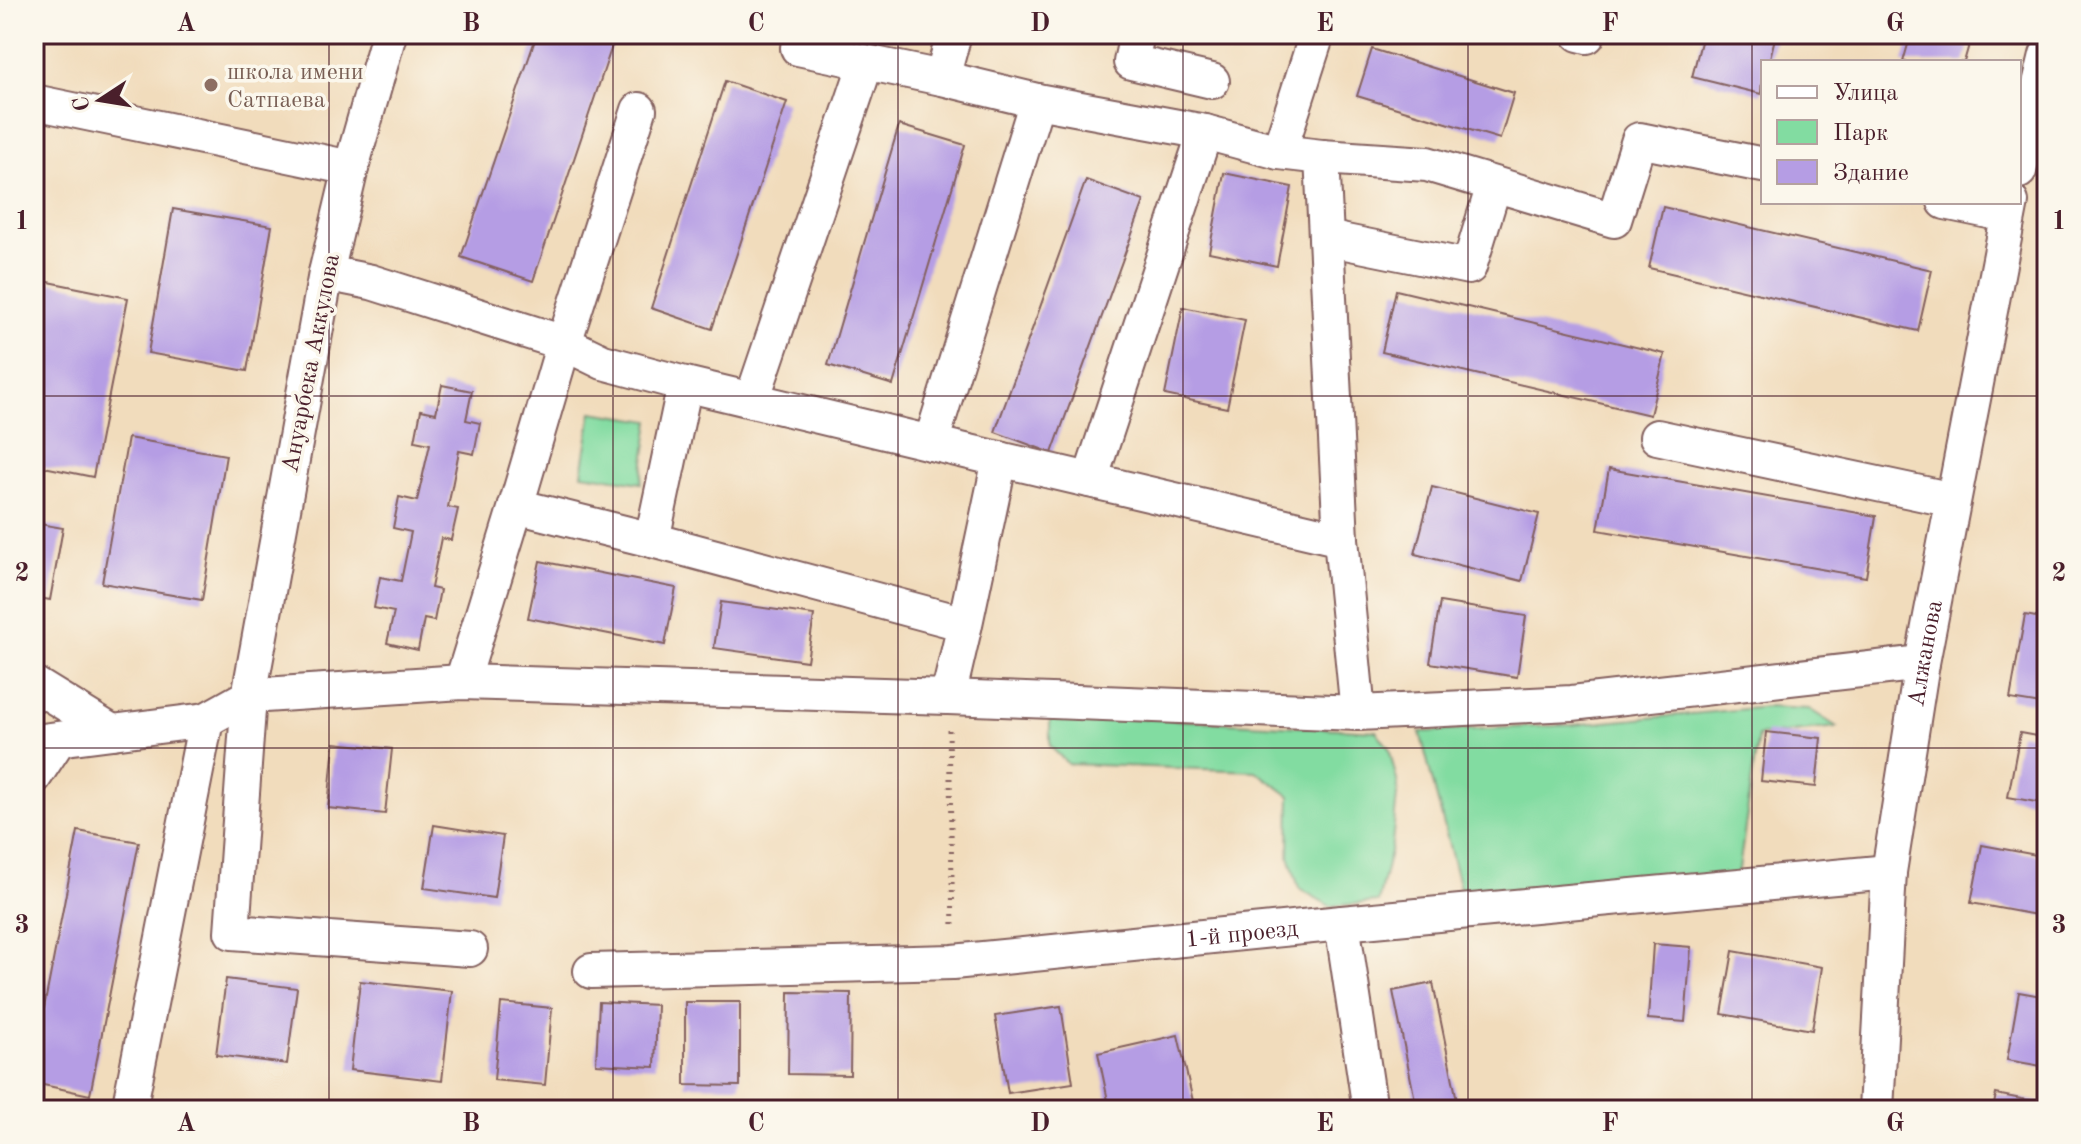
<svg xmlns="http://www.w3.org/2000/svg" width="2081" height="1144" font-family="'Old Standard TT',serif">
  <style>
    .green { fill: #82dca1; stroke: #667e66; stroke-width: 2 }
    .building { fill: #b59de4 }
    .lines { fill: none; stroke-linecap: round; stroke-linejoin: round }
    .minor-casing { stroke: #84615e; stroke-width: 38 }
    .path { stroke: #84615e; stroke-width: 5; stroke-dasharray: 2 6; stroke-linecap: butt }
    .minor { stroke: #fff; stroke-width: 34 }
    .grid { fill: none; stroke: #4a1f2b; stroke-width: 2; stroke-opacity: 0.55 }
    .education-dot { fill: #8d6e63; stroke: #fbf7ec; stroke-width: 3 }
    .labels { text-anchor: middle; stroke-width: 7; stroke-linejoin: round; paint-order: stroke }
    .education-label { font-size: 24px; fill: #785e54; stroke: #fbf7ec; text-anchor: start }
    .street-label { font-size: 24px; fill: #4a1f2b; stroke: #fbf7ec }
    .neatline { fill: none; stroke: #4a1f2b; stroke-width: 3 }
    .grid-label { font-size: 26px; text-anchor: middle; font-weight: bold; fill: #4a1f2b }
  </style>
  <rect width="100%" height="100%" fill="#fbf7ec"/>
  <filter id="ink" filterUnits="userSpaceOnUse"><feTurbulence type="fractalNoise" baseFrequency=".0125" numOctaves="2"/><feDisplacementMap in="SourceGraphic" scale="16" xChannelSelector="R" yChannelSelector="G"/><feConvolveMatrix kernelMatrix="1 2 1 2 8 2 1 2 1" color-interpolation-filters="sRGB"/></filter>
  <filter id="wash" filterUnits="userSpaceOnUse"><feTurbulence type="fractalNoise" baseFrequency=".006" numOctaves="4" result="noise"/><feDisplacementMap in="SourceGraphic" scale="32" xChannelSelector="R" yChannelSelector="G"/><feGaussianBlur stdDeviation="1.8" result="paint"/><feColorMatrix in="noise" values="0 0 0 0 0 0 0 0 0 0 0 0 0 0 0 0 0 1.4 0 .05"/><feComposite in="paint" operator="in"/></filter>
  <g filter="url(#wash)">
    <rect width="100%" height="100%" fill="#f1dcbc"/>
    <g class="green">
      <path d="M592,412L650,421L641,483L582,474Z"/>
      <path d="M1767,707L1809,709L1837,727L1758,736L1738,876L1462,896L1420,732L1572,725Z"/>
      <path d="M1050,713L1376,731L1389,748L1398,785L1392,843L1378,902L1330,906L1299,888L1289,856L1290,796L1256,771L1068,764L1050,746Z"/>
    </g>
    <g id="blocks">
      <g class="building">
        <path d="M537,34H576L612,46L533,281L461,257Z"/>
        <path d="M1703,34H1776L1769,62H1763L1761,94L1692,77Z"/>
        <path d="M1911,34H1972L1964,62H1903Z"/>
        <path d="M1372,49L1514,93L1500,139L1357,96Z"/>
        <path d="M725,81L787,102L712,329L651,308Z"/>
        <path d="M899,125L965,145L893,385L828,365Z"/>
        <path d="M1224,173L1292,187L1277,266L1209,252Z"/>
        <path d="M1086,180L1144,201L1052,453L995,432Z"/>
        <path d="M1663,207L1932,270L1918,331L1649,268Z"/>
        <path d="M173,209L272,226L247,371L148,353Z"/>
        <path d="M34,279L128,298L93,477L34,465Z"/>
        <path d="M1396,290L1665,354L1650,415L1382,352Z"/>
        <path d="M1183,307L1245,320L1227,408L1165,395Z"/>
        <path d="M442,385L472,391L466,420L480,423L474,454L459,451L448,507L458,509L451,540L441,538L431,588L440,590L434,621L424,619L418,650L387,643L394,612L374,608L380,577L401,581L411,532L393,528L399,497L417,501L430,444L415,441L421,410L436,413Z"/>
        <path d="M128,438L226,455L202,600L102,583Z"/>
        <path d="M1609,469L1876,516L1866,577L1598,530Z"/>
        <path d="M1432,487L1539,514L1522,581L1415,554Z"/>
        <path d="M34,523L63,528L50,600L34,597Z"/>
        <path d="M540,561L676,588L665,645L528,618Z"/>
        <path d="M721,602L814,615L807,661L714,648Z"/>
        <path d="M1440,602L1526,616L1517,677L1430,663Z"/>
        <path d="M2025,615L2047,619V705L2010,699Z"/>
        <path d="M1766,732L1821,738L1816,787L1761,781Z"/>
        <path d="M2020,733L2047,738V804L2008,797Z"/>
        <path d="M334,743L392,749L385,814L328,808Z"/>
        <path d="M434,825L503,836L494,898L424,888Z"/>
        <path d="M78,831L139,842L90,1095L34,1083V1060Z"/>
        <path d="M1982,845L2047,857V917L1971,903Z"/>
        <path d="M1653,944L1691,947L1685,1022L1648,1019Z"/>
        <path d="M1733,951L1822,967L1812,1030L1722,1014Z"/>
        <path d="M226,979L297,988L287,1064L216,1055Z"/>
        <path d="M360,981L452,991L442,1081L350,1070Z"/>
        <path d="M1433,983L1459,1110H1417L1393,991Z"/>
        <path d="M789,992L851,993L850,1075L788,1074Z"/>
        <path d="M2019,992L2047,997V1067L2007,1060Z"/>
        <path d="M599,1002L657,1005L655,1067L596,1064Z"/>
        <path d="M685,1002H740V1086L685,1085Z"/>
        <path d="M501,1003L552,1008L545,1085L494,1080Z"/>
        <path d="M1061,1006L1073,1083L1008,1093L995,1016Z"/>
        <path d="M1178,1035L1195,1110H1110L1098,1053Z"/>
        <path d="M1996,1094L2047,1104V1110H1993Z"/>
      </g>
    </g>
  </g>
  <g filter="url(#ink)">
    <use href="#blocks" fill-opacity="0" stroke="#84615e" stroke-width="2"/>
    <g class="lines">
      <g class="minor-casing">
        <g id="minor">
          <path d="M389,34L351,168L326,273L249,696L232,932L470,949"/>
          <path d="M800,34L798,48L942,78L1037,101L1205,132L1279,152L1322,157L1341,539L1358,713"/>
          <path d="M1137,34L1131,62L1212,81"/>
          <path d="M1579,34L1587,36V34"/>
          <path d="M942,78L954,34"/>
          <path d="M34,102L351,168"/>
          <path d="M639,110L564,343L603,362L685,384L931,443L1037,101"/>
          <path d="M1279,152L1317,34"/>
          <path d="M1322,157L1427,164L1614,220L1639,140L1763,165"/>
          <path d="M2019,171L2047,55"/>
          <path d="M1945,202L2008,215"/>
          <path d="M1326,238L1469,267L1494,185"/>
          <path d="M326,273L371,282L564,343L516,506L652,540L965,624L948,697"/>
          <path d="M752,400L866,63"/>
          <path d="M1657,437L1953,500"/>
          <path d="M931,443L1341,539"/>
          <path d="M1090,480L1205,132"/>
          <path d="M652,540L685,384"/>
          <path d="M965,624L1000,459"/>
          <path d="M462,682L516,506"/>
          <path d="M34,684L112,732"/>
          <path d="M34,742L206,720L249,696L462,682L948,697L1358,713L1572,703L1922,663"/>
          <path d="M34,777L59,739"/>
          <path d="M1342,923L1370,1110"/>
          <path id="s1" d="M591,971L953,962L1342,923L1889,872"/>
          <path d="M129,1110L206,720"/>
          <path id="s2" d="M1876,1110L1889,872L1922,663L2011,202"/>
        </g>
      </g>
      <path class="path" d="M949,730L953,928"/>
      <use href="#minor" class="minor"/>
    </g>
  </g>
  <path class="grid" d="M329,34V1110M613,34V1110M898,34V1110M1183,34V1110M1468,34V1110M1752,34V1110M34,396H2047M34,748H2047"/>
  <circle class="education-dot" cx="211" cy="85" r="8"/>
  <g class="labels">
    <g class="education-label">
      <text x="227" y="79">школа имени<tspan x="227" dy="28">Сатпаева</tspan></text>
    </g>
    <g class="street-label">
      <text transform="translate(310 363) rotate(-79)" y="8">Ануарбека Аккулова</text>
      <text dy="8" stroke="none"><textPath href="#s2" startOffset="460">Алжанова</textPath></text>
      <text dy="8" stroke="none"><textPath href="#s1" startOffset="652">1-й проезд</textPath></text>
    </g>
  </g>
  <rect width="2081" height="1144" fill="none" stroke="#fbf7ec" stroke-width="88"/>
  <rect x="1761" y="60" width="260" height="144" fill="#fbf7ec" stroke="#b4a19f" stroke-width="2"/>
  <rect x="1777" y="86" width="40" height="12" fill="#ffffff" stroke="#b4a19f" stroke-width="2"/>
  <text x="1833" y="100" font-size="24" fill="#4a1f2b">Улица</text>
  <rect x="1777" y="120" width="40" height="24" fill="#82dca1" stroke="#b4a19f" stroke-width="2"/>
  <text x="1833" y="140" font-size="24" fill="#4a1f2b">Парк</text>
  <rect x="1777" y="160" width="40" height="24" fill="#b59de4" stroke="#b4a19f" stroke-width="2"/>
  <text x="1833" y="180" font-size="24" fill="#4a1f2b">Здание</text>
  <g transform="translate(100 100) rotate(258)" stroke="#fbf7ec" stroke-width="6" paint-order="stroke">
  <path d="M0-6L14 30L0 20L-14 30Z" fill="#4a1f2b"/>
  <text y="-12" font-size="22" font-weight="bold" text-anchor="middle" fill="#4a1f2b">С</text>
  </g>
  <rect x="44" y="44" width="1993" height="1056" class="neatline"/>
  <g class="grid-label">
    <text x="186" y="31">A</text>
    <text x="471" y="31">B</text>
    <text x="756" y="31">C</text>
    <text x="1040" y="31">D</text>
    <text x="1325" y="31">E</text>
    <text x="1610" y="31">F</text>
    <text x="1895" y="31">G</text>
    <text x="22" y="229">1</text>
    <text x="2059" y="229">1</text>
    <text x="22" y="581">2</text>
    <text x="2059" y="581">2</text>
    <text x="22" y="933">3</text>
    <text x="2059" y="933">3</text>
    <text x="186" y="1131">A</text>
    <text x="471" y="1131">B</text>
    <text x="756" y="1131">C</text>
    <text x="1040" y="1131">D</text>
    <text x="1325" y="1131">E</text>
    <text x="1610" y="1131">F</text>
    <text x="1895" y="1131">G</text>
  </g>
</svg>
